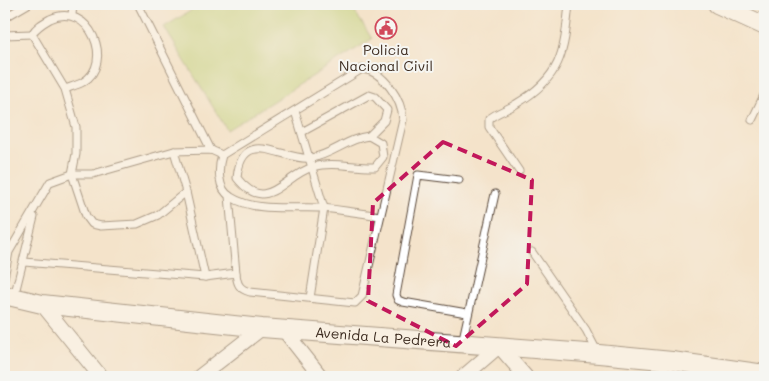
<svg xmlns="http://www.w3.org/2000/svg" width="769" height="381" font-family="Mali,sans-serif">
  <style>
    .park { fill: #b9d277; stroke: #7a7e4a }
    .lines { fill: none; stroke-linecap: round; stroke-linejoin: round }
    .service-casing { stroke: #574638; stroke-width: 9 }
    .minor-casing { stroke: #574638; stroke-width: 16 }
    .tertiary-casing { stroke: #574638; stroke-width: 20 }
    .service { stroke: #fff; stroke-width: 7 }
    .minor { stroke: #fff; stroke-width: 14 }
    .tertiary { stroke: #fff; stroke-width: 18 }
    .marked { fill: none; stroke: #c2185b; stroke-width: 4; stroke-dasharray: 10 6; stroke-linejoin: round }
    .labels { text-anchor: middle; stroke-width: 4; stroke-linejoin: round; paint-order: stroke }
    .poi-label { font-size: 14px; fill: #3b2a1e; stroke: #f6f6f2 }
    .street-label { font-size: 14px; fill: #3b2a1e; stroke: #f6f6f2 }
  </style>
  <rect width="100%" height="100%" fill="#f6f6f2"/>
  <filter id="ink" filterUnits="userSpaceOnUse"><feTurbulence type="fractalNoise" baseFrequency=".02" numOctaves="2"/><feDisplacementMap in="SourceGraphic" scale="10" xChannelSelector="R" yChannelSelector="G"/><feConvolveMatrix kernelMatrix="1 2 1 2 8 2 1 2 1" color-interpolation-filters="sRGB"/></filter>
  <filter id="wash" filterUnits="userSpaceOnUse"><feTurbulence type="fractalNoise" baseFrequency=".0096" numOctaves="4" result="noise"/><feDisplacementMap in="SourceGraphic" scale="20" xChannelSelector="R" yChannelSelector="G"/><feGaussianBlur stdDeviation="1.12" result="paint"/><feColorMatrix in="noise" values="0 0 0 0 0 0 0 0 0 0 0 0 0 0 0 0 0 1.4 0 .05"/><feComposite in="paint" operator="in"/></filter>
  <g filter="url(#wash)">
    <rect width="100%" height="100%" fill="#f4e3cb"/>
    <path class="park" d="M202,4H350L372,39L227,130L164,27Z"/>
  </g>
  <g filter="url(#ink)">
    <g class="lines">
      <g class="service-casing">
        <g id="service">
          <path d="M138,4L211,150"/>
          <path d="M72,15L73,4"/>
          <path d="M4,18L28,4"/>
          <path d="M4,35L32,34"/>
          <path d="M65,89C70,87 78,85 83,82C115,64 90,0 50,19C43,23 36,27 32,34L65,89L76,127V154L72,174L86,216L92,224L101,226L137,224L158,215L186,192"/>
          <path d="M295,111L324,208L310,298"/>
          <path d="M752,120L765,93"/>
          <path d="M302,132L369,95L375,97L387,110L384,121L369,136"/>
          <path d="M369,136L381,143L383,157L375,167C355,168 332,161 313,167C284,175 267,216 237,178C242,124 284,162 311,158C332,155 348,138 369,136Z"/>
          <path d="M174,151L186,192L205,277"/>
          <path d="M222,155C218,168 217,189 231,197C256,213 294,206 322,208C341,210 361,213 380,216"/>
          <path d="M519,171L489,127V119C497,112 507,110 516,104C562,77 564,53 569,4"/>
          <path d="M459,180L418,175L396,295L398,300L403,302L467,313"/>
          <path d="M532,252L586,330L598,353"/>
          <path d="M24,262L205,277L236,273L229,196"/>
          <path d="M4,278L9,252L50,182L72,174H93L174,151L211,150L222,155L362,69C384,71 402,100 403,120L362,296L355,303L250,292C239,289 237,284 236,273"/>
          <path d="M14,297L34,217L32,215"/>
          <path d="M462,343L495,194"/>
        </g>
      </g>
      <g class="minor-casing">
        <g id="minor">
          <path d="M42,304L101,377"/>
          <path d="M284,330L321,377"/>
          <path d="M199,377L262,328"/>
          <path d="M463,377L499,346L526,377"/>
        </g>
      </g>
      <g class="tertiary-casing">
        <g id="tertiary">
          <path d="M717,4L765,26"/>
          <path id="s1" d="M4,295L42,304L262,328L599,354L672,361L765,374"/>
        </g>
      </g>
      <use href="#service" class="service"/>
      <use href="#minor" class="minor"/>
      <use href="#tertiary" class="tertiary"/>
    </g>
  </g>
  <path d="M0 0H769V381H0ZM443,142L532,180L527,284L456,346L368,301L373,203Z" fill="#f4e3cb" fill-opacity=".55" fill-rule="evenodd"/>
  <path class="marked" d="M443,142L532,180L527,284L456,346L368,301L373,203Z"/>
  <defs>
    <g id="civic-ring" transform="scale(1.125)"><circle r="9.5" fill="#f6f6f2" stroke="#d1495b" stroke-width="1.5"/><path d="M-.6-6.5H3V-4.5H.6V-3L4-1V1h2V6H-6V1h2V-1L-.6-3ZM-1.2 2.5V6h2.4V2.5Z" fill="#d1495b"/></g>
  </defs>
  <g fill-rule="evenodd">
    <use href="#civic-ring" x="386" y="28"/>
  </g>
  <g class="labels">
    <g class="poi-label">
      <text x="386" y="55">Policia<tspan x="386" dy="16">Nacional Civil</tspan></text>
    </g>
    <g class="street-label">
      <text dy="5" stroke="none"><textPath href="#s1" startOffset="382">Avenida La Pedrera</textPath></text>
    </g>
  </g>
  <rect width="769" height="381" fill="none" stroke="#f6f6f2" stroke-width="20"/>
</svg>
